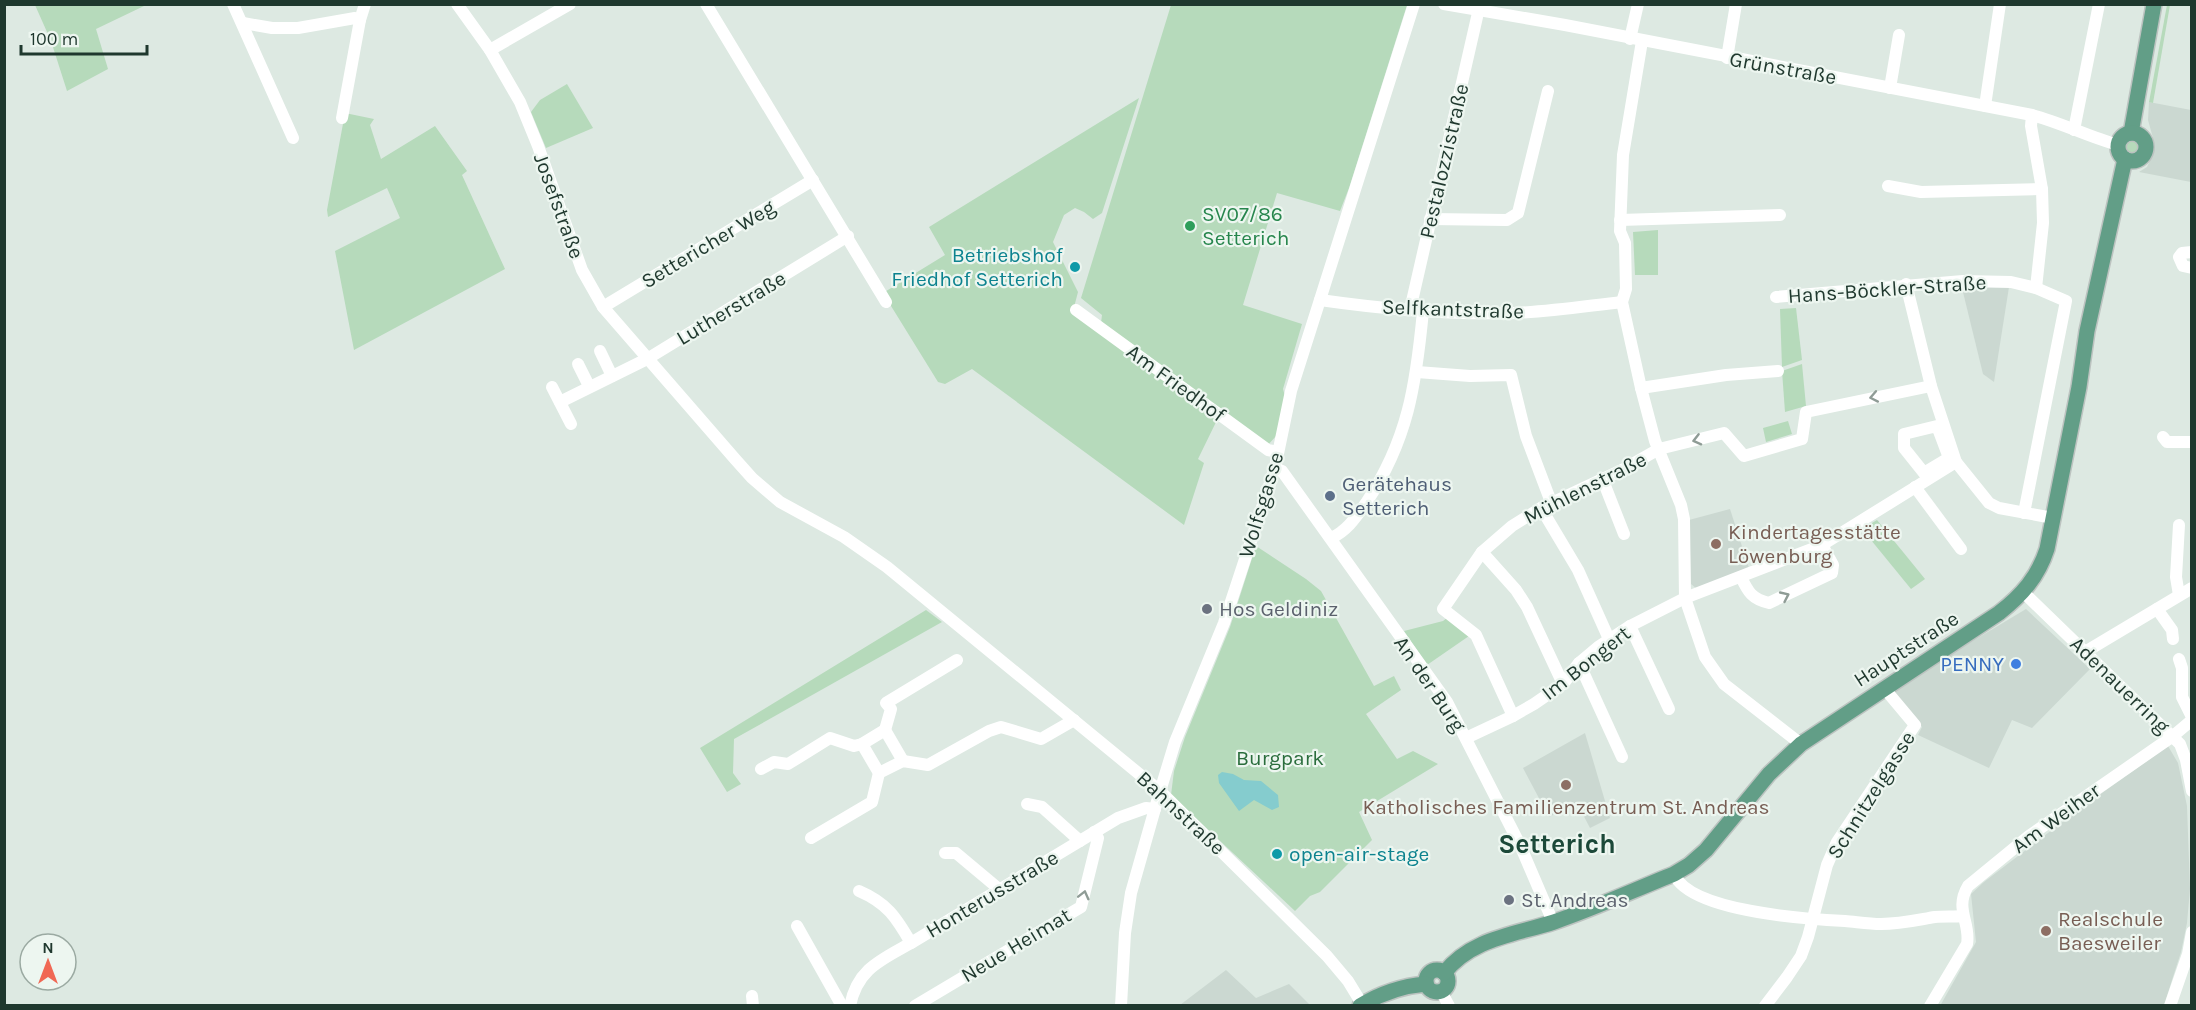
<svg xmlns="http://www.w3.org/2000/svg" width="2196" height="1010" font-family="Karla,sans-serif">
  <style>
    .built { fill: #cbd8d1 }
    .green { fill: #b6dabb }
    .water { fill: #85ccce }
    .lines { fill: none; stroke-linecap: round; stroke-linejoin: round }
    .major-casing { stroke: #bcc3c0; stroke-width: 18 }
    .minor { stroke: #fff; stroke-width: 12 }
    .major { stroke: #629e87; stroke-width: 15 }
    .oneway { stroke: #8f9c96 }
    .leisure-dot { fill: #2e9e5b; stroke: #edf6f0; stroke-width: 2 }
    .culture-dot { fill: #0f9aa8; stroke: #edf6f0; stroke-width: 2 }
    .service-dot { fill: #5c6f8a; stroke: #edf6f0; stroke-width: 2 }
    .education-dot { fill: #8d6e63; stroke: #edf6f0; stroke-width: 2 }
    .worship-dot { fill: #6b7280; stroke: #edf6f0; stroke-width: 2 }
    .shop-dot { fill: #3f7fe0; stroke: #edf6f0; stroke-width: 2 }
    .labels { text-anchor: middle; stroke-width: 4.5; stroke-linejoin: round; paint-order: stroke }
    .street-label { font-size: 21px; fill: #1f382e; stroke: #edf6f0 }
    .leisure-label { font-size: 21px; fill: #27864d; stroke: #edf6f0; text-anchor: start }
    .culture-label { font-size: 21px; fill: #0d838f; stroke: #edf6f0; text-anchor: end }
    .service-label { font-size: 21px; fill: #4e5e75; stroke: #edf6f0; text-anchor: start }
    .education-label { font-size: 21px; fill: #785e54; stroke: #edf6f0; text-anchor: start }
    .worship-label { font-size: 21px; fill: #5b616d; stroke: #edf6f0; text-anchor: start }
    .shop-label { font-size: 21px; fill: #366cbe; stroke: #edf6f0; text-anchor: end }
    .park-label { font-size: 21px; fill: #2a6d3c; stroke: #edf6f0 }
    .district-label { font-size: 27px; font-weight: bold; fill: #1c4939; stroke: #edf6f0 }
  </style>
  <rect width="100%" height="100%" fill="#dde9e2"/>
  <g class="built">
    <path d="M2149,102L2191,110V182L2139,172L2147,167L2154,152L2153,138L2148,120Z"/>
    <path d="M1961,284L2009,287L1994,382L1983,374Z"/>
    <path d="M1730,509L1749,568L1696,588L1691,584L1689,520Z"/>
    <path d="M2026,609L2090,669L2032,728L2012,720L1989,768L1918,735L1922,727L1891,690Z"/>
    <path d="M1585,733L1610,818L1590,828L1577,803L1549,817L1523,768Z"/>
    <path d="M2168,746L2178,763L2187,806L2190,889L2187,923L2181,952L2164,1005L1940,1006L1976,942L1971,894L1984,882L2074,813Z"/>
    <path d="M1226,970L1256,998L1289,984L1310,1005H1180Z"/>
  </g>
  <g class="green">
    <path d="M143,4L144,6L96,29L108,69L67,91L51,41L35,5Z"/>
    <path d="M1171,5H1407L1349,188L1340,211L1277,193L1243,305L1302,324L1283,389L1286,400L1276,436L1267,446L1101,323L1102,315L1081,298Z"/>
    <path d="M2167,5H2170L2153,103L2149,102Z"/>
    <path d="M567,84L593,128L546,148L531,112L540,100Z"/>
    <path d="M1139,98L1102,213L1093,219L1084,212L1075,208L1064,215L1053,242L1078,292L1073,311L1218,418L1198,459L1204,463L1184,525L972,369L945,384L938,382L883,293L945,255L929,227Z"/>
    <path d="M345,113L374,119L370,125L381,159L435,126L467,171L462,175L505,269L354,350L335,251L400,218L387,188L328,217L327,210Z"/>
    <circle cx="2132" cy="147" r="9"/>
    <path d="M1658,230V275H1635L1633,232Z"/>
    <path d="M1796,308L1802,360L1782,367L1780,309Z"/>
    <path d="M1802,364L1806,406L1785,412L1782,371Z"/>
    <path d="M1788,421L1792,434L1766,442L1763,428Z"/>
    <path d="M1877,520L1925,579L1911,589L1862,529Z"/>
    <path d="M1256,546L1306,579L1321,591L1374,686L1394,676L1401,690L1366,714L1397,759L1413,751L1438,764L1359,812L1372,840L1320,892L1310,896L1295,911L1171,795L1174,771L1185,737L1230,627Z"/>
    <path d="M926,610L942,622L734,739L733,773L741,784L727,792L700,748Z"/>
    <path d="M1447,618L1469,636L1427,665L1404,631L1443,621Z"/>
  </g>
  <path class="water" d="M1222,772L1233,774L1244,780L1261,781L1278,795L1279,807L1272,810L1254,800L1239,811L1219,783L1218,775Z"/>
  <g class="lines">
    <g class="major-casing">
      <g id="major">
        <path d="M2131,133L2154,4"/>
        <circle cx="2132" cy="147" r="14"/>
        <circle cx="1437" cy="981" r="11"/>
        <path d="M1444,973C1472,938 1514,935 1554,922C1595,908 1634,890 1674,874L1689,865L1706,850L1769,774L1801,744L1999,613C2022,595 2038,577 2047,549L2079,387L2087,331L2125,159"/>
        <path d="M1360,1006C1381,993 1402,986 1426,984"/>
      </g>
    </g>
    <g class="minor">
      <path d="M233,4L293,138"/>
      <path d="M457,4L490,50L520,102L538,146L582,270L603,307L735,459L752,478L780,502L844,537L887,567L1160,791L1327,956L1348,981L1362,1004"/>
      <path d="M706,4L886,302"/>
      <path d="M1444,4L1565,25L2032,115C2062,123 2089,137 2118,145"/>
      <path d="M243,23L272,28H298L355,18L360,20"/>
      <path d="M1630,39L1638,4"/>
      <path d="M1642,41L1623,155L1620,231L1625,243L1626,289L1622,302L1641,388L1655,441L1681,505L1684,519L1685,598L1705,657L1724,684L1801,744"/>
      <path d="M490,50L570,4"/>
      <path d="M1727,58L1736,4"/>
      <path d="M1890,88L1899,35"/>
      <path d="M1985,106L2000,4"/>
      <path d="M2032,115L2031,126L2042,189L2043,223L2036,288"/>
      <path d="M342,118L360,20L365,4"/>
      <path d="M2074,130L2099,4"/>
      <path d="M1888,186L1921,192L2042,189"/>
      <path d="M1430,219L1507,220L1518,213L1548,91"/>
      <path d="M1620,220L1780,215"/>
      <path d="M2192,252L2182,253L2179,257L2183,266L2192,268"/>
      <path d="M1906,284L1931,386L1956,462L1989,503L1999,508L2053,518"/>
      <path d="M1776,297L1963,281L2011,282L2036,288L2066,301L2024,513"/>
      <path d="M1320,300C1383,309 1448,315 1512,313C1549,312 1586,306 1622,302"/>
      <path d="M603,307L813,180"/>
      <path d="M1076,310L1268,450L1278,452"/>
      <path d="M1410,310L1480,4"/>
      <path d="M600,351L612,376"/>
      <path d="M578,364L589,386"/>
      <path d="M1417,372L1470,376L1511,375L1526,436L1551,502"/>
      <path d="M552,387L571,424"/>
      <path d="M1641,388L1726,375L1778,371"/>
      <path d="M560,402L647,359L848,236"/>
      <path d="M1937,426L1949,458L1924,473L1904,448V434Z"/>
      <path d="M2163,437L2167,442H2192"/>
      <path d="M1275,468L1282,471L1447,702L1520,845L1553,922"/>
      <path d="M1602,478L1624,534"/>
      <path d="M1915,487L1961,549"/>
      <path d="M1541,508L1578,570L1609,639"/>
      <path d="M2179,525L2176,577L2179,595"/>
      <path d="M1331,538C1347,531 1356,517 1366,503C1408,440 1416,385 1423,311"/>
      <path d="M1482,552L1516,590L1527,607L1563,684"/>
      <path d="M1741,577C1748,592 1752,599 1769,603L1832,573L1833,565L1822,545"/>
      <path d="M2023,592L2180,744L2186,760L2192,791"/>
      <path d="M2157,609L2172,630L2173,639"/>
      <path d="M1630,626L1669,709"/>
      <path d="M2085,652L2192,588"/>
      <path d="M2179,659L2182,668V697L2192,717"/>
      <path d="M1579,663L1622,757"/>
      <path d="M1513,716L1476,635L1443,609L1482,552L1512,526L1541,508L1622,470L1659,449L1724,433L1744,456L1802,439L1806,412L1931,386"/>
      <path d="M885,730L903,761"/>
      <path d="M1466,738L1513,716L1534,704L1563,684L1579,663L1598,647L1630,626L1685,598L1822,545L1956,462"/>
      <path d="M862,744L879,773"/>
      <path d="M761,769L774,762L788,764L830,738L854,746L862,744L885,730L891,709L886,703L957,660"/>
      <path d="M1027,804L1042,807L1080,841"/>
      <path d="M811,838L872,802L879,773L903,761L928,765L989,731L1001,727L1041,739L1074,720"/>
      <path d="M945,853H956L999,889"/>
      <path d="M1674,874C1690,912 1807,919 1845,921C1857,922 1869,924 1881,924C1900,924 1917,920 1935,917C1944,916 1954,917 1963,916"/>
      <path d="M859,891C887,903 896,917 911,943"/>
      <path d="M797,926L842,1006"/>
      <path d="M1441,991L1449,1006"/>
      <path d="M752,996L753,1006"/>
      <path d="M850,1006C857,969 881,960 911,943L1118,818L1146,808L1155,809"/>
      <path d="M915,1006L1081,907L1098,838L1094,832"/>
      <path d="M1121,1006L1125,933L1131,893L1158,798L1175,742L1224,623L1275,468L1291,391L1414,4"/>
      <path d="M1765,1006L1787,977L1801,956L1808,937L1827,865L1837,842L1915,725L1884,688"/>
      <path d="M1930,1006L1967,944C1971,923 1954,909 1968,886L2029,836L2173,736L2192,720"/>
      <path d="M2170,1006L2188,954L2192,932"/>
    </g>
    <use href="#major" class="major"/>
  </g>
  <defs><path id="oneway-chevron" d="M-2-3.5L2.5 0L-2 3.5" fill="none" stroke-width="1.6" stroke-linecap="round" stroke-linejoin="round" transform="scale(1.5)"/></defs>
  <g class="oneway">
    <use href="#oneway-chevron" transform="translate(1874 397) rotate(169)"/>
    <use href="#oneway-chevron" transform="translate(1697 440) rotate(166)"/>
    <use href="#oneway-chevron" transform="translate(1785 596) rotate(-25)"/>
    <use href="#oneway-chevron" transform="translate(1084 895) rotate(-76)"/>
  </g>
  <circle class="leisure-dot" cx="1190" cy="226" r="6"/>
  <g class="culture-dot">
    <circle cx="1075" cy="267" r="6"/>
    <circle cx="1277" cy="854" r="6"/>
  </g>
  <circle class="service-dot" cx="1330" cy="496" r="6"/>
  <g class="education-dot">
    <circle cx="1716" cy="544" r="6"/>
    <circle cx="1566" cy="785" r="6"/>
    <circle cx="2046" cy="931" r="6"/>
  </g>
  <g class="worship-dot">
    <circle cx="1207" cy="609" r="6"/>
    <circle cx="1509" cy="900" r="6"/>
  </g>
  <circle class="shop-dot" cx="2016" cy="664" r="6"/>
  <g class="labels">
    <g class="street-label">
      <text transform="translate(1783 68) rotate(10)" y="7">Grünstraße</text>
      <text transform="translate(1444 161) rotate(-77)" y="7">Pestalozzistraße</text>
      <text transform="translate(559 206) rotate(70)" y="7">Josefstraße</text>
      <text transform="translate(708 244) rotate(-31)" y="7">Settericher Weg</text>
      <text transform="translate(1887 289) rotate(-4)" y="7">Hans-Böckler-Straße</text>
      <text transform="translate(731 308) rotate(-31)" y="7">Lutherstraße</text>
      <text transform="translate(1453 309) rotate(2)" y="7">Selfkantstraße</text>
      <text transform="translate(1176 383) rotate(36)" y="7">Am Friedhof</text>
      <text transform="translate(1585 488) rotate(-27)" y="7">Mühlenstraße</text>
      <text transform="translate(1261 505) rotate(-73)" y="7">Wolfsgasse</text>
      <text transform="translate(1906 649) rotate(-33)" y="7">Hauptstraße</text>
      <text transform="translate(1586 663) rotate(-38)" y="7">Im Bongert</text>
      <text transform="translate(1430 684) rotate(56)" y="7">An der Burg</text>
      <text transform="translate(2120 685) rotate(44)" y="7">Adenauerring</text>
      <text transform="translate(1871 795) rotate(-58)" y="7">Schnitzelgasse</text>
      <text transform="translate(1181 813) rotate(43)" y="7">Bahnstraße</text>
      <text transform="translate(2056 818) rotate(-36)" y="7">Am Weiher</text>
      <text transform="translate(992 894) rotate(-31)" y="7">Honterusstraße</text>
      <text transform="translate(1016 945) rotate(-31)" y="7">Neue Heimat</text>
    </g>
    <g class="leisure-label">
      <text x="1202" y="221">SV07/86<tspan x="1202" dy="24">Setterich</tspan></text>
    </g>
    <g class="culture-label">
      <text x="1063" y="262">Betriebshof<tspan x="1063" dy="24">Friedhof Setterich</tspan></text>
      <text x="1289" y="861" text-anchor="start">open-air-stage</text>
    </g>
    <g class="service-label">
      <text x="1342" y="491">Gerätehaus<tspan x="1342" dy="24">Setterich</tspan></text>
    </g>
    <g class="education-label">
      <text x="1728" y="539">Kindertagesstätte<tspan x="1728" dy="24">Löwenburg</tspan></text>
      <text x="1566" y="814" text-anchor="middle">Katholisches Familienzentrum St. Andreas</text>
      <text x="2058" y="926">Realschule<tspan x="2058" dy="24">Baesweiler</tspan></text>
    </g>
    <g class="worship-label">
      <text x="1219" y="616">Hos Geldiniz</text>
      <text x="1521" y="907">St. Andreas</text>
    </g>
    <g class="shop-label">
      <text x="2004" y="671">PENNY</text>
    </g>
    <g class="park-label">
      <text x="1280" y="765">Burgpark</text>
    </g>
    <g class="district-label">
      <text x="1557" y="853">Setterich</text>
    </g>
  </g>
  <rect width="2196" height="1010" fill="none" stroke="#1f382e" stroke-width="12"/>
  <g transform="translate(48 962)"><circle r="28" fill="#edf6f0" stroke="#9baaa2" stroke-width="1.5"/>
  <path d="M0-4.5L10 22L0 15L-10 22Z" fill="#f06854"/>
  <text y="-9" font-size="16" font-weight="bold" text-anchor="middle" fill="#1f382e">N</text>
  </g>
  <path d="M21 45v9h126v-9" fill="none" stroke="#1f382e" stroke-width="3"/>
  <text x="30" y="45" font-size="18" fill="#1f382e" stroke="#edf6f0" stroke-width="4.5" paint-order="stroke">100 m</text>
</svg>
